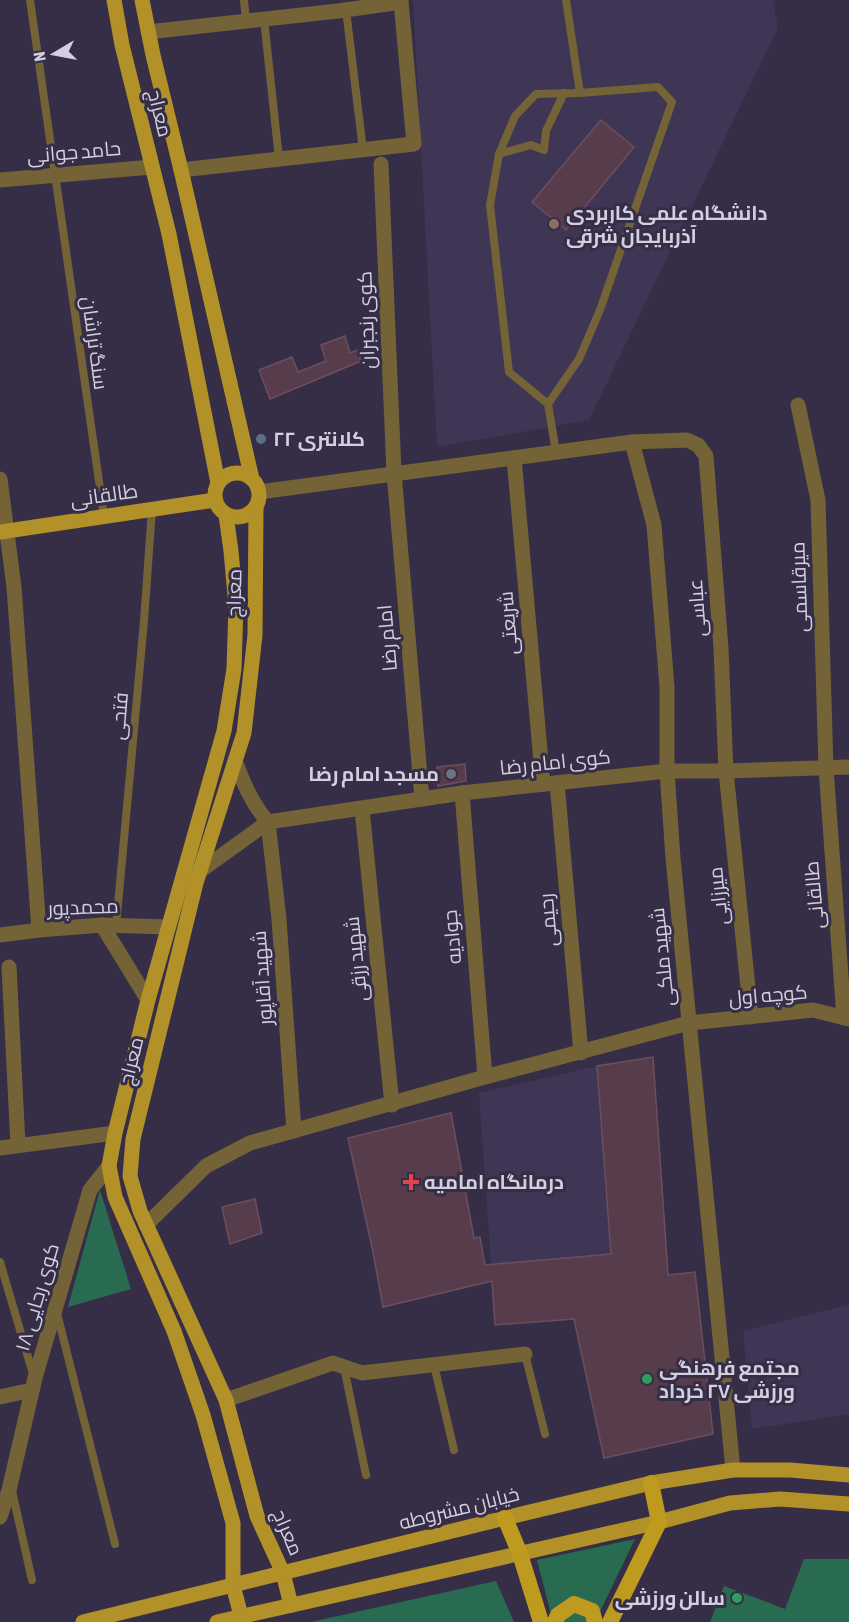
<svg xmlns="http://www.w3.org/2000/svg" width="849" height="1622" font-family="'Asap Condensed',Cairo,sans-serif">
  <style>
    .built { fill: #3f3554 }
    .green { fill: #296b51 }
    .building { fill: #573c4b; stroke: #6b4f5f; stroke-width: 1.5 }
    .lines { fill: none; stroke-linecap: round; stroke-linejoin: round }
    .service { stroke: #736337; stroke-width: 8 }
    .minor { stroke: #736337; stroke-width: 15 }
    .tertiary { stroke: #736337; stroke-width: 15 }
    .primary { stroke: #b29128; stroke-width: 15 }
    .trunk { stroke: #be9a1e; stroke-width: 16 }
    .education-dot { fill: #8d6e63; stroke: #362e47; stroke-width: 2 }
    .service-dot { fill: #5c6f8a; stroke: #362e47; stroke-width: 2 }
    .worship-dot { fill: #6b7280; stroke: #362e47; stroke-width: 2 }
    .health-dot { fill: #e0444e; stroke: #362e47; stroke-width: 2 }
    .leisure-dot { fill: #2e9e5b; stroke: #362e47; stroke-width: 2 }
    .labels { text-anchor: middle; stroke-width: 6; stroke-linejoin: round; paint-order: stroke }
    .street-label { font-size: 20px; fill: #d3cfdf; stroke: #362e47 }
    .poi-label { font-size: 20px; font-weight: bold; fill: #d3cfdf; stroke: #362e47; text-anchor: start }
  </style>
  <rect width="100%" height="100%" fill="#362e47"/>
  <g class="built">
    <path d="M413,0H773L778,28L589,420L437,447Z"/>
    <path d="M597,1066L611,1254L491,1264L479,1093Z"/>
    <path d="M849,1305V1414L752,1429L743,1331Z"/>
  </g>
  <g class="green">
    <path d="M100,1190L131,1289L68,1307Z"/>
    <path d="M635,1539L595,1622H553L537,1560Z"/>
    <path d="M804,1559H849V1622H710L724,1586L785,1609Z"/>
    <path d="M496,1581L514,1622H311Z"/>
  </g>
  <g class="building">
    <path d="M601,120L634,147L566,230L532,202Z"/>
    <path d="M345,336L350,353L357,350L361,361L270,399L259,370L292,357L298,372L326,361L321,345Z"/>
    <path d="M465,764L466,781L438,786L437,767Z"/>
    <path d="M653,1057L668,1275L695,1272L713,1434L604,1458L574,1319L495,1325L492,1281L383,1307L373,1252L348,1138L451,1113L474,1238L480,1237L485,1265L611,1254L597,1066Z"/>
    <path d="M255,1199L262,1233L230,1244L222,1207Z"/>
  </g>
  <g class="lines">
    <g class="service">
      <path d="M30,0L104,516"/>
      <path d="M244,0L246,21"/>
      <path d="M566,0L580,93"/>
      <path d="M346,10L363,150"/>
      <path d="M264,19L279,159"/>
      <path d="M499,154L531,145L544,150L546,131L564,93"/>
      <path d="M548,404L579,359L600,310L672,102L658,87L580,93L536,94L515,116L499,154L490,205L509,372L548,404L556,452"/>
      <path d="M116,926L144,621L152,509"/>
      <path d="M0,1262L33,1374"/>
      <path d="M57,1313L115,1544"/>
      <path d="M525,1354L545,1434"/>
      <path d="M434,1365L454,1450"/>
      <path d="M344,1367L366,1475"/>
      <path d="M12,1491L32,1580"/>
    </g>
    <g class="minor">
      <path d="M148,32L338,11L401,2V0"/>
      <path d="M381,164L394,473L422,799"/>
      <path d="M181,170L414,144L401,2"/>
      <path d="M0,180L152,167"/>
      <path d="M798,405L818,500L826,768L844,1018"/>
      <path d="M632,442L654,525L667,687V771L673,858L733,1470"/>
      <path d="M514,458L543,784"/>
      <path d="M0,479L14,587L39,930"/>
      <path d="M259,492L632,442L687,440L698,445L706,456L721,648L726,771L751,1017"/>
      <path d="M557,783L581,1053"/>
      <path d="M462,793L485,1077"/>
      <path d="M362,809L392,1105"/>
      <path d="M268,822L279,919L294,1131"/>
      <path d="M102,925L148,1000"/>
      <path d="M0,935L39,930L102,925L168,927"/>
      <path d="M9,967L18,1145"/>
      <path d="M0,1148L115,1133"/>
      <path d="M146,1225L206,1166L250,1143L485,1077L689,1023L813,1010L849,1019"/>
      <path d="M0,1397L32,1390"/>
      <path d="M226,1400L333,1363L362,1373L525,1354"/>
      <path d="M0,1517L9,1490L35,1378L90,1190L109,1166"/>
    </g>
    <g class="tertiary">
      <path d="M235,761C244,784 252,804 268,822"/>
      <path d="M200,871L268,822L462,793L667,771H726L849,767"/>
    </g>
    <g class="primary">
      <path d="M114,0L122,45L169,234L218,483"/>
      <path d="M142,0L153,55L181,170L252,479"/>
      <circle cx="237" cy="495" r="22"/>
      <path d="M256,507L255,635L244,733L196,883L133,1139L130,1176L140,1211L226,1400L257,1516L283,1573L291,1605"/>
      <path d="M226,515L231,551L236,606L234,669L224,731L148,1000L115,1133L109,1166L115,1197L174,1331L203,1415L233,1523V1585L241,1616"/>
      <path d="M0,532L215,500"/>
      <path d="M83,1622L505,1518L651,1483L733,1470H790L849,1475"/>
      <path d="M217,1622L659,1522L730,1503L780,1499L849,1504"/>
    </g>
    <g class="trunk">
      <path d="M505,1518L520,1554L541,1622"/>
      <path d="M555,1622L558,1615L574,1604L592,1611L595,1622"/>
      <path d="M610,1622L659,1522L651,1483"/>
    </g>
  </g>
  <circle class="education-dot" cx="554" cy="224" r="6"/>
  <circle class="service-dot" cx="261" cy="439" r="6"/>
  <circle class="worship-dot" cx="451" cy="774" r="6"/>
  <path class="health-dot" d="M408 1173h6v6h6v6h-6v6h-6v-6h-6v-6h6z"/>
  <g class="leisure-dot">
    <circle cx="647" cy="1379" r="6"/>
    <circle cx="737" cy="1598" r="6"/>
  </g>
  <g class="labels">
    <g class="street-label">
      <text transform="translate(160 113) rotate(76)" y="7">معراج</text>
      <text transform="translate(74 152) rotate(-5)" y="7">حامد جوانی</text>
      <text transform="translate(366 320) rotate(-92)" y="7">کوی رنجبران</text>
      <text transform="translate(95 343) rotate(82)" y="7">سنگ تراشان</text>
      <text transform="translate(104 495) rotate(-8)" y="7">طالقانی</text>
      <text transform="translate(799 587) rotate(-92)" y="7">میرقاسمی</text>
      <text transform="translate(234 593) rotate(-89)" y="7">معراج</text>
      <text transform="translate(697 608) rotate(-94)" y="7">عباسی</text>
      <text transform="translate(508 623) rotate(-95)" y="7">شریعتی</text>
      <text transform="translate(387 638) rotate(-95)" y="7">امام رضا</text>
      <text transform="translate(119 716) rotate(-85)" y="7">فتحی</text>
      <text transform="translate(555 762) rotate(-6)" y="7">کوی امام رضا</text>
      <text transform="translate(814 895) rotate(-95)" y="7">طالقانی</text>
      <text transform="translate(718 896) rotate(-96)" y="7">میرزایی</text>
      <text transform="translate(83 907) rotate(-2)" y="7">محمدپور</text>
      <text transform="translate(548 920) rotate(-95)" y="7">رحیمی</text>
      <text transform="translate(452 937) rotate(-95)" y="7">جوادیه</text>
      <text transform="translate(662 957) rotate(-96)" y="7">شهید ملکی</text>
      <text transform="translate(356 959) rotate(-96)" y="7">شهید رزقی</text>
      <text transform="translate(262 978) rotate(-94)" y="7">شهید آقاپور</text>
      <text transform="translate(768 995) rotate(-5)" y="7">کوچه اول</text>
      <text transform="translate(131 1061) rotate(-76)" y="7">معراج</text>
      <text transform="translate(37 1297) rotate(-74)" y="7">کوی رجایی ۱۸</text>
      <text transform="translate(459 1508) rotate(-14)" y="7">خیابان مشروطه</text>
      <text transform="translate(288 1532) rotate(67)" y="7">معراج</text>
    </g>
    <g class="poi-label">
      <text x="566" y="220">دانشگاه علمی کاربردی<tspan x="566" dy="23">آذربایجان شرقی</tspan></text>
      <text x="273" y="446">کلانتری ٢٢</text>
      <text x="439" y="781" text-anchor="end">مسجد امام رضا</text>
      <text x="424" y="1189">درمانگاه امامیه</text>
      <text x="659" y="1375">مجتمع فرهنگی<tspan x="659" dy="23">ورزشی ۲۷ خرداد</tspan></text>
      <text x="725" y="1605" text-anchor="end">سالن ورزشی</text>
    </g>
  </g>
  <g transform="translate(54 54) rotate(260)" stroke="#362e47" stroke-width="4.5" paint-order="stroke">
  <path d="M0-4.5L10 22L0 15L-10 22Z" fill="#d3cfdf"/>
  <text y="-9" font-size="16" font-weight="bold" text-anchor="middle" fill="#d3cfdf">N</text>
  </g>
</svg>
